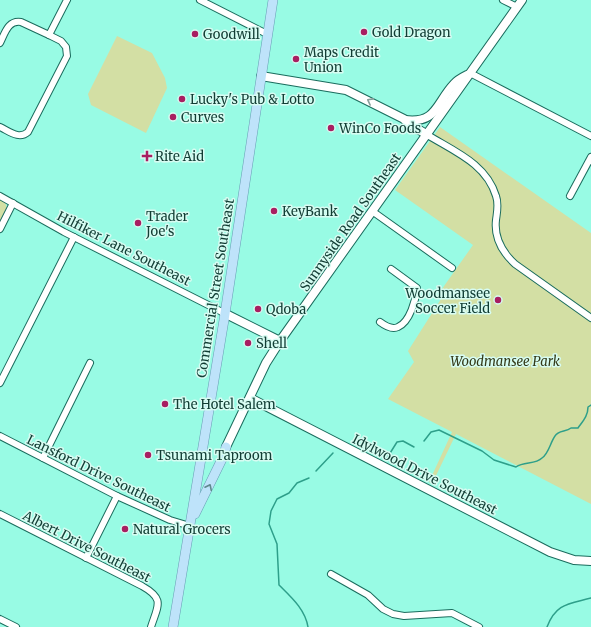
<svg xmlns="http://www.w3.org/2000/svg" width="591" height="627" font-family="Merriweather,serif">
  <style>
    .green { fill: #d3dfa4 }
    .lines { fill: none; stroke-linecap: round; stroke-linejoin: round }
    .stream { stroke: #2e9f8a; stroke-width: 1.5 }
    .street-casing { stroke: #1a6c5d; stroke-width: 8 }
    .secondary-casing { stroke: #1a6c5d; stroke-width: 10 }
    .primary-casing { stroke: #669db3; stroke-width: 10 }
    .street { stroke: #fff; stroke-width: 6 }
    .secondary { stroke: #fff; stroke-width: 8 }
    .primary { stroke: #bee3fa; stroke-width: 9 }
    .oneway { stroke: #889e9a }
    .oneway2 { stroke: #5f888d }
    .poi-dot { fill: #a81e61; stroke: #d7fcf2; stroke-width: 1.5 }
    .labels { text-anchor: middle; stroke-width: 3; stroke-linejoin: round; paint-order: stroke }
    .poi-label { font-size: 13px; fill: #113d34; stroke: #d7fcf2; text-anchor: start }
    .street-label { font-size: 13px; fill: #113d34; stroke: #d7fcf2 }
    .park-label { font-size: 13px; font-style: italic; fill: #333917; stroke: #d7fcf2 }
  </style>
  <rect width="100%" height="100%" fill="#98fbe4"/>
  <g class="green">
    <path d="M117,36L152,53L165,78L167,88L146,133L91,105L88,94Z"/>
    <path d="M440,127L591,233V504L456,434L432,484L429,482L452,432L388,399L414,362L408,351L441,299L437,296L473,245L395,190Z"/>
    <path d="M0,199L5,202L7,208L0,221Z"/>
  </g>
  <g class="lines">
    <g class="stream">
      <path d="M424,441L431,432L439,430L482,451L494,460L516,467C524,461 535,465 542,458C549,453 550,443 555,436C558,430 566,432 571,428H578C583,421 588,416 588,407L591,405"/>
      <path d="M387,458L397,442L403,441L414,447"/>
      <path d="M316,471L333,453"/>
      <path d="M308,627C305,609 291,597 279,585L277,544L269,524L271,511L277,499L289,493L297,483L309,478"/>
      <path d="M547,627C556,603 569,604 591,598"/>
    </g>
    <g class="street-casing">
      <g id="street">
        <path d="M200,0L267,34"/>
        <path d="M503,0L517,7"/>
        <path d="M0,43C5,33 8,20 21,22L49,35L67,0"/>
        <path d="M470,73L591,136"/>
        <path d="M0,127C9,131 19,140 28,132L67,56L66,47L61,41L49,35"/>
        <path d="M426,134C453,151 486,163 496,196C499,204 497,212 496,220C494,237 502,252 515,264L591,318"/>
        <path d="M0,196L64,232L224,313"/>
        <path d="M570,196L591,157"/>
        <path d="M372,211L452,268"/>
        <path d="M0,229L13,203"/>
        <path d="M380,322C384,325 392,330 398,327C410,322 416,299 417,288L391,269"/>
        <path d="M0,383L74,237"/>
        <path d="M0,436L117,496L170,520L190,526"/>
        <path d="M43,458L90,363"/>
        <path d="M0,514L142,586C165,599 158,605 151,627"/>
        <path d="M86,558L117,496"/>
        <path d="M331,574L368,595L383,609L393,614L404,616L452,613L479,627"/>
        <path d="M0,619L16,627"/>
      </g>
    </g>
    <g class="secondary-casing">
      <g id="secondary">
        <path d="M261,76L346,90L404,119L411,125L426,134"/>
        <path d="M405,120C437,124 436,103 454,84C457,80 463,77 467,75"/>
        <path d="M224,313L280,341"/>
        <path d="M250,398L550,552L574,560L591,561"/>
        <path d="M226,447L266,363L280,341L522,0"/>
      </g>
    </g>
    <g class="primary-casing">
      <g id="primary">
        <path d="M195,514L224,455L226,447"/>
        <path d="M173,627L224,320L273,0"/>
      </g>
    </g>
    <use href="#street" class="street"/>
    <use href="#secondary" class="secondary"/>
    <use href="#primary" class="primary"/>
  </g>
  <defs><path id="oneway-chevron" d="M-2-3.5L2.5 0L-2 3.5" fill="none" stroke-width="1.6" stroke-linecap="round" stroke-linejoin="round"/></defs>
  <use class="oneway" href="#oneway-chevron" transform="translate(370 101) rotate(-152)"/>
  <use class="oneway2" href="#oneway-chevron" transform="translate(209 487) rotate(-64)"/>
  <g class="poi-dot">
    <circle cx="364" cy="32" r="4"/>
    <circle cx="195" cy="34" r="4"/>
    <circle cx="296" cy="59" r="4"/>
    <circle cx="182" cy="99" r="4"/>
    <circle cx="173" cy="117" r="4"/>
    <circle cx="331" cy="128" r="4"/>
    <path d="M145 150h4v4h4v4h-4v4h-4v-4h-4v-4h4z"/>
    <circle cx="274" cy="211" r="4"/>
    <circle cx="138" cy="223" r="4"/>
    <circle cx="498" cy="300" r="4"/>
    <circle cx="258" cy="309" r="4"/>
    <circle cx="248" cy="343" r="4"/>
    <circle cx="165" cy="404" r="4"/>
    <circle cx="148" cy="455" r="4"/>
    <circle cx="125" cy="529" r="4"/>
  </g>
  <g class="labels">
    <g class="poi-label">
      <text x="372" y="37">Gold Dragon</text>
      <text x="203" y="39">Goodwill</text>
      <text x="304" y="57">Maps Credit<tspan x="304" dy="15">Union</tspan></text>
      <text x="190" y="104">Lucky's Pub &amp; Lotto</text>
      <text x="181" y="122">Curves</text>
      <text x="339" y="133">WinCo Foods</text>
      <text x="155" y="161">Rite Aid</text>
      <text x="282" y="216">KeyBank</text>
      <text x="146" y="221">Trader<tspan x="146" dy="15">Joe's</tspan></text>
      <text x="490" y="298" text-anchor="end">Woodmansee<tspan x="490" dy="15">Soccer Field</tspan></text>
      <text x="266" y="314">Qdoba</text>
      <text x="256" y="348">Shell</text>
      <text x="173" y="409">The Hotel Salem</text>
      <text x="156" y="460">Tsunami Taproom</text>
      <text x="133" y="534">Natural Grocers</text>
    </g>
    <g class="street-label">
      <text transform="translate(350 222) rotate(-55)" y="5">Sunnyside Road Southeast</text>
      <text transform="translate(124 248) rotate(27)" y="5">Hilfiker Lane Southeast</text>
      <text transform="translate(215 288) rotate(-81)" y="5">Commercial Street Southeast</text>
      <text transform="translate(99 473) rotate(26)" y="5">Lansford Drive Southeast</text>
      <text transform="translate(425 474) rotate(27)" y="5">Idylwood Drive Southeast</text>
      <text transform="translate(87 546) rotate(27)" y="5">Albert Drive Southeast</text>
    </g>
    <g class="park-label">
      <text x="505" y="366">Woodmansee Park</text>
    </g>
  </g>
</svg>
